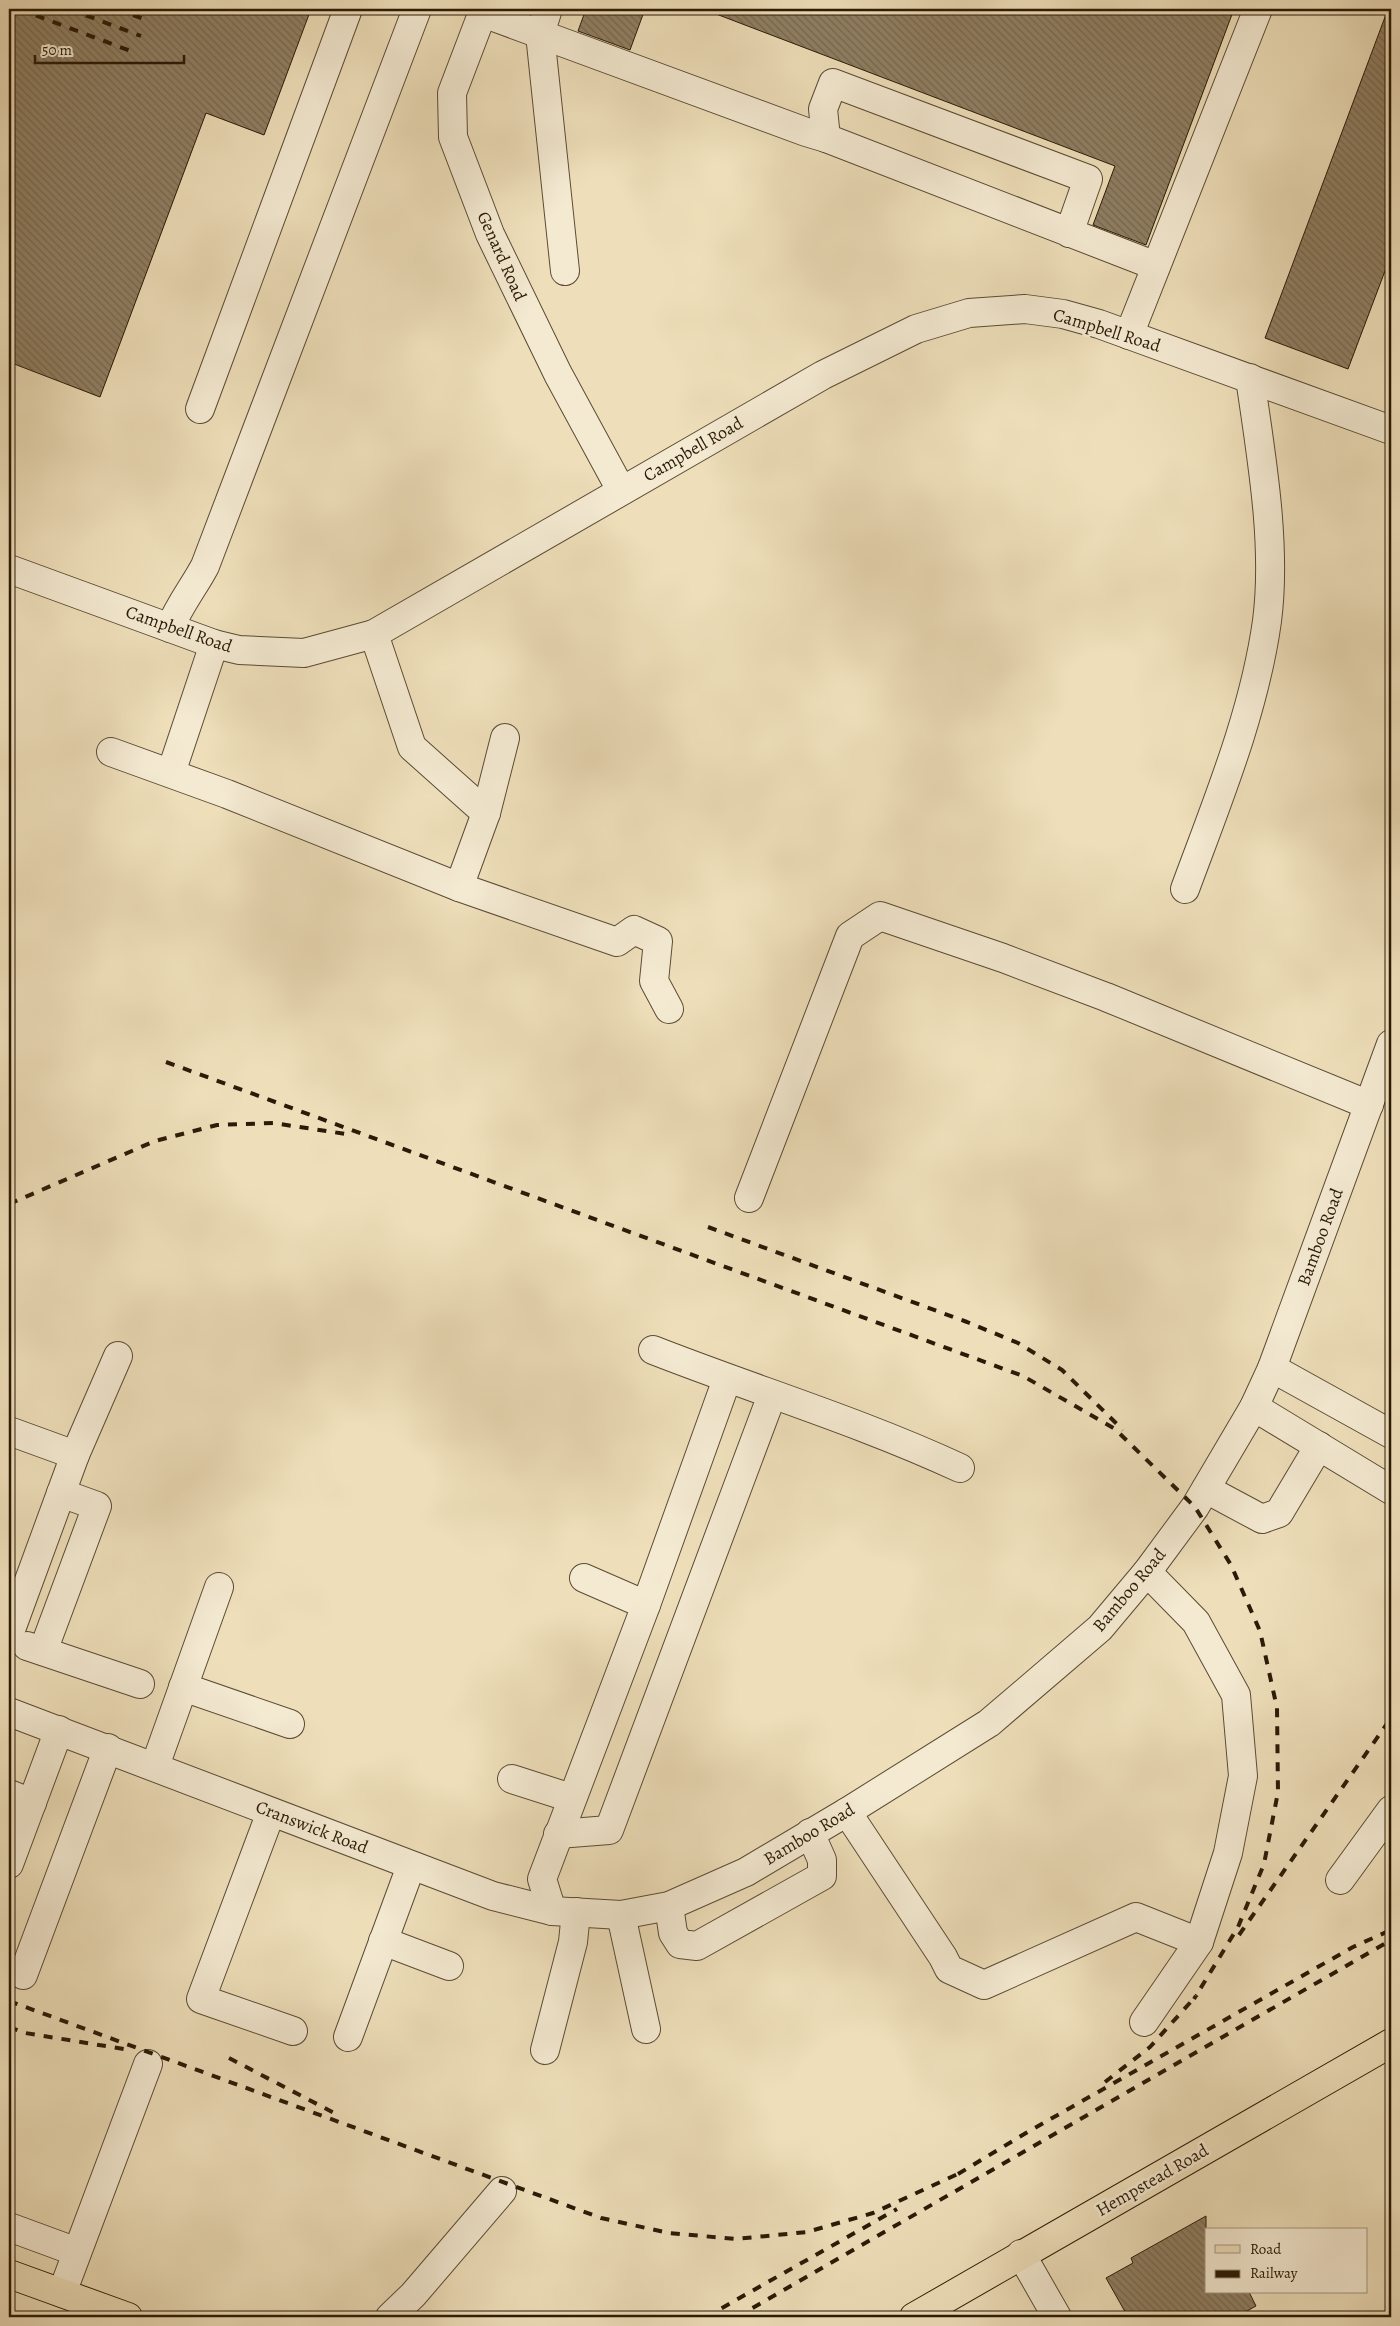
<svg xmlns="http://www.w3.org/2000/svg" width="1400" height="2326" font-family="Alegreya,serif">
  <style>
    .building { fill: url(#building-back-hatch); stroke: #2a1a07 }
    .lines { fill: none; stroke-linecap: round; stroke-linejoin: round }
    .minor-casing { stroke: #5b4b34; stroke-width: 30 }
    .major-casing { stroke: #2a1a07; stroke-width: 30 }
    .minor { stroke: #f4ead2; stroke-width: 28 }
    .major { stroke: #eedfba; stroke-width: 28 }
    .rail { stroke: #2a1a07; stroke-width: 4; stroke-dasharray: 9 9; stroke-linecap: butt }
    .labels { text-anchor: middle; stroke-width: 5; stroke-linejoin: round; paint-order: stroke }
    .street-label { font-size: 18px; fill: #2a1a07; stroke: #f4ead2 }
  </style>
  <defs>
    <pattern id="building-back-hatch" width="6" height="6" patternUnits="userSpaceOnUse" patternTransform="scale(1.25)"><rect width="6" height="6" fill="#908064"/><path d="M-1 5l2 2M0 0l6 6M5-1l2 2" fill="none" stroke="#766850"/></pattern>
  </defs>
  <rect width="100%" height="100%" fill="#eedfba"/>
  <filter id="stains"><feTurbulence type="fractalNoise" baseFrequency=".004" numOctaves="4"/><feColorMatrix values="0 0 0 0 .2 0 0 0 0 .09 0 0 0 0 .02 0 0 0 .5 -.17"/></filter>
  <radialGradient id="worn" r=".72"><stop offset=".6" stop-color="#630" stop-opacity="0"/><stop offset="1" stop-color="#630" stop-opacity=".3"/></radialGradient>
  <g class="building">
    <path d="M9,9H311L264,135L206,113L100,397L9,362Z"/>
    <path d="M586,9H645L630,50L578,31Z"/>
    <path d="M703,9H1234L1146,245L1093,225L1115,166Z"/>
    <path d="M1388,9H1391V255L1348,369L1265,338Z"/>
    <path d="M1206,2216V2292H1249L1256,2306L1236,2317H1128L1106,2278L1133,2263L1131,2258Z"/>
  </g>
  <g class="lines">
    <g class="minor-casing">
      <g id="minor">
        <path d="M484,9L452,93L453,137L490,234L558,374L621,490"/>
        <path d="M548,9L540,34L806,132L826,138"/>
        <path d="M483,13L540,34L565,271"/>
        <path d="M1069,233L1088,179L833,83L823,109L826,138L1156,266"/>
        <path d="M1129,335L1258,9"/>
        <path d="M200,409L348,9"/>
        <path d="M9,569L214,644L239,650L304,653L374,634L823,375L916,329L969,313L1025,309L1063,314L1099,324L1391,430"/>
        <path d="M170,628C179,605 194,587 205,566L417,9"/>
        <path d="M374,634L412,747L486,813"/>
        <path d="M111,752L227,794L459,887L617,942L634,930L658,941L654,981L669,1009"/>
        <path d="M171,773L214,644"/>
        <path d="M459,887L486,813L505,738"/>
        <path d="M1185,889C1217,802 1254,714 1267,621C1277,544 1261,455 1250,378"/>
        <path d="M749,1198L850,936L880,916L1003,958L1106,997L1369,1105"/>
        <path d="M653,1350C755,1390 861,1422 960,1468"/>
        <path d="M1272,1368L1391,1434"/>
        <path d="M1254,1407L1391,1490"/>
        <path d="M9,1431L75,1455"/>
        <path d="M1206,1489L1262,1519L1279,1513L1319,1446"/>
        <path d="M584,1578L646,1605"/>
        <path d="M9,1635L75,1455L118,1356"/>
        <path d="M27,1646L140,1684"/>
        <path d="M43,1651L97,1506L61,1493"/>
        <path d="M183,1687L290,1724"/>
        <path d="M9,1712L493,1896L552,1911L621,1915L669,1906L746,1872L847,1812L989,1723L1100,1628L1147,1572L1195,1507L1254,1407L1272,1368L1391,1044"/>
        <path d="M155,1766L219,1587"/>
        <path d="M512,1779L571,1798"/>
        <path d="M9,1794L32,1803"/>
        <path d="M271,1812L201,1999L293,2031"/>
        <path d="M847,1812L943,1957L949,1969L984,1985L1136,1917L1199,1942"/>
        <path d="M558,1834L609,1830L772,1395"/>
        <path d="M9,1864L59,1730"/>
        <path d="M1340,1880L1391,1810"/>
        <path d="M669,1906L673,1933L680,1944L697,1946L822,1876V1860L810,1833"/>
        <path d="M552,1911L542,1879L646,1605L727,1379"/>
        <path d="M621,1915L646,2029"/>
        <path d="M383,1941L449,1966"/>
        <path d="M23,1975L108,1748"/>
        <path d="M1144,2022L1199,1942L1228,1853L1243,1776L1236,1695L1196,1622L1147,1572"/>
        <path d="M348,2037L411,1866"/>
        <path d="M545,2050L573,1942L576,1912"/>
        <path d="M9,2227L77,2252"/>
        <path d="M1021,2254L1057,2317"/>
        <path d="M62,2293L148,2064"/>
        <path d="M390,2317L413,2295L502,2191"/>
      </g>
    </g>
    <g class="major-casing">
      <g id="major">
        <path d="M9,2274L128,2317"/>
        <path d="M914,2317L1391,2043"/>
      </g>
    </g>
    <use href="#minor" class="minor"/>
    <use href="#major" class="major"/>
    <g class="rail">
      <path d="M19,9L136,53"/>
      <path d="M69,9L141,36"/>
      <path d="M116,9L147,20"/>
      <path d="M166,1062L1023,1376L1115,1429L1195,1507L1231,1565L1260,1631L1277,1708L1278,1792L1264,1864L1238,1927L1194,1999"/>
      <path d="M9,1204L155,1141L217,1125L273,1123L346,1134"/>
      <path d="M708,1227L967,1322L1018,1343L1062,1370L1123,1430"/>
      <path d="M1239,1935L1391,1718"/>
      <path d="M9,2001L601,2218L669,2233L736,2239L807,2232L873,2213L962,2172"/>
      <path d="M9,2027L25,2033L130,2050"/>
      <path d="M229,2058L338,2115"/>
      <path d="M1105,2082L1150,2047L1197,1995"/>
      <path d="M958,2174L1026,2133L1353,1947L1391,1930"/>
      <path d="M706,2317L897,2209"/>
      <path d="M737,2317L1391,1940"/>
    </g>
  </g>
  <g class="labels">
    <g class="street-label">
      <text transform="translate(502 256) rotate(66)" y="6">Genard Road</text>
      <text transform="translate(1107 330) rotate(17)" y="6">Campbell Road</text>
      <text transform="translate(693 449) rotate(-30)" y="6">Campbell Road</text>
      <text transform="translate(179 629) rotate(19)" y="6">Campbell Road</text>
      <text transform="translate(1320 1237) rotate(-70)" y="6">Bamboo Road</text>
      <text transform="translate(1129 1590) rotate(-50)" y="6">Bamboo Road</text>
      <text transform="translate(312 1827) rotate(21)" y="6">Cranswick Road</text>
      <text transform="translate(809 1834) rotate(-31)" y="6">Bamboo Road</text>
      <text transform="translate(1152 2180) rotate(-30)" y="6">Hempstead Road</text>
    </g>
  </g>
  <rect width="1400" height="2326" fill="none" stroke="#eedfba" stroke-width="30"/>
  <rect x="10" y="10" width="1380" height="2306" fill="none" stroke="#2a1a07" stroke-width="2.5"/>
  <rect x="15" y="15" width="1370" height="2296" fill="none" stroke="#2a1a07"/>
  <rect x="1205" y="2228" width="162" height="65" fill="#f4ead2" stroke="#a39781"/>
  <rect x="1215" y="2245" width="25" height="8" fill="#eedfba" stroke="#a39781"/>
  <text x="1250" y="2254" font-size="15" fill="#2a1a07">Road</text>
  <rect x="1215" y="2270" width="25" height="8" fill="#2a1a07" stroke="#a39781"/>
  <text x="1250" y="2278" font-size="15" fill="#2a1a07">Railway</text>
  <path d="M35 55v8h149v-8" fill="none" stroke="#2a1a07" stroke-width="2.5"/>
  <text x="42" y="55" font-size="15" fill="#2a1a07" stroke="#f4ead2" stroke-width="4" paint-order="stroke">50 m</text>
  <rect width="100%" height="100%" filter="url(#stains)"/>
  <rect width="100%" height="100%" fill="url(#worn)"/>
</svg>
